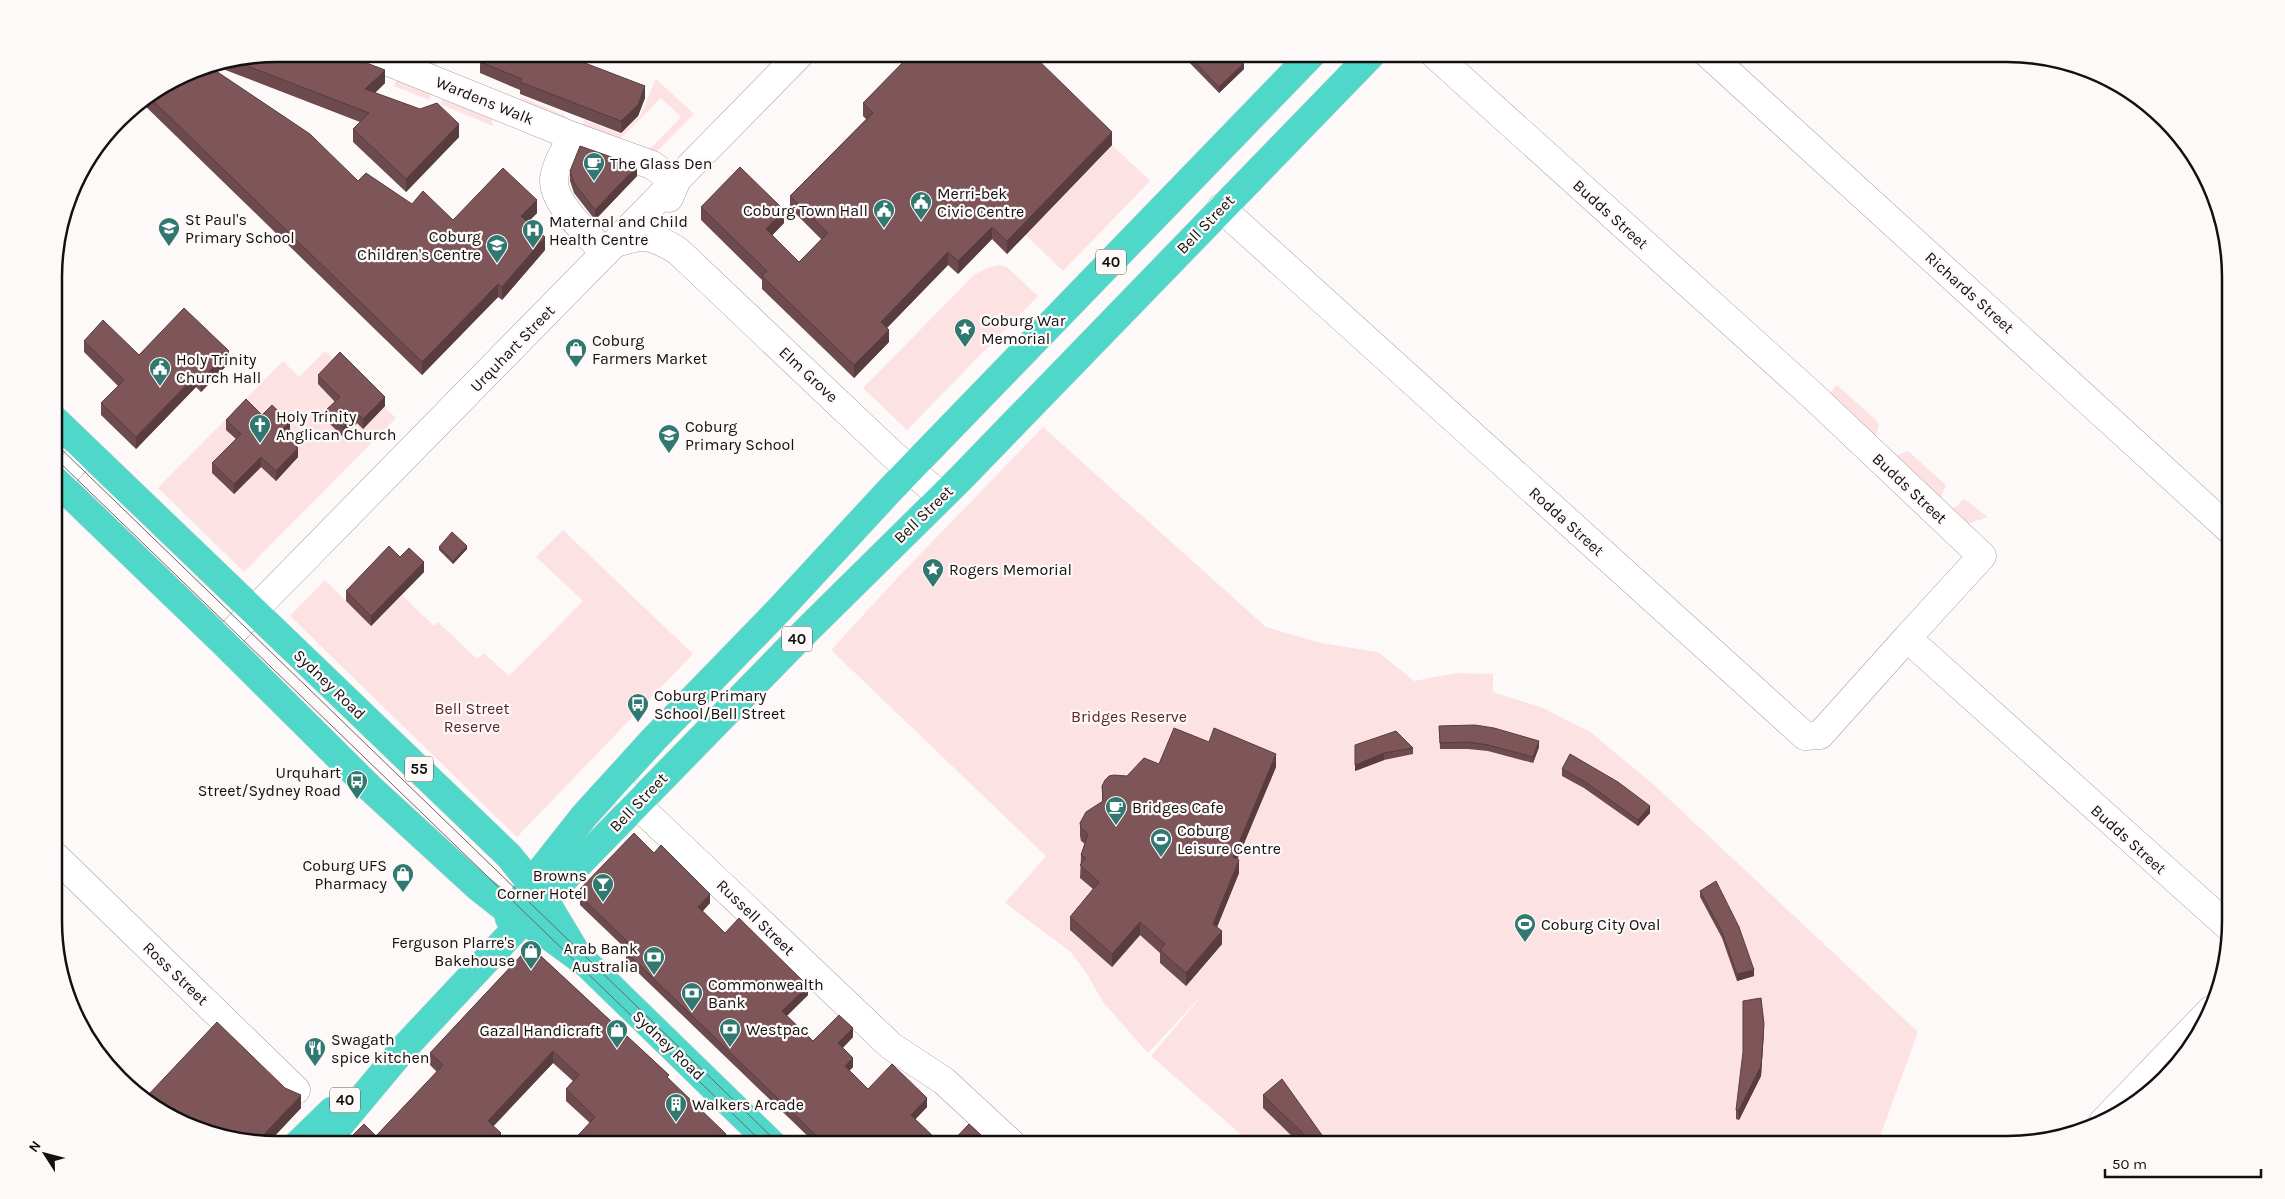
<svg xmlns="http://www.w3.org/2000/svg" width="2285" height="1199" font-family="Karla,sans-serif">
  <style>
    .green { fill: #fde2e3 }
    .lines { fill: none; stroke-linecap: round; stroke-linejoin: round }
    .minor-casing { stroke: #a79e9f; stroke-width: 29 }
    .highway-casing { stroke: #d5d4d4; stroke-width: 29 }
    .minor { stroke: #fff; stroke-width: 28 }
    .highway { stroke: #4fd8ca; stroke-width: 28 }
    .tram { stroke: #6b6767; stroke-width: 1 }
    .wall { fill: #6c4a4d }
    .shaded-wall { fill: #583c3e }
    .building { fill: #7e5659; stroke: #583c3e }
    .labels { text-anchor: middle; stroke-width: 4.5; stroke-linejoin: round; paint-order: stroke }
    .shield { fill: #fef9f9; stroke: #5a5656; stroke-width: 1 }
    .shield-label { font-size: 15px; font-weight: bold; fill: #131010 }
    .street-label { font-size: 16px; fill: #131010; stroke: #fef9f9 }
    .poi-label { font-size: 16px; fill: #131010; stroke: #fef9f9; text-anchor: start }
    .park-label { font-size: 16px; fill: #5d252d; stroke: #fef9f9 }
    .rim { fill: none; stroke: #131010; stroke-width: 2.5 }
  </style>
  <rect width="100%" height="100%" fill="#fef9f9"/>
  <g class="green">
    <path d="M403,54H423L438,60L435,67Z"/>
    <path d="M397,78L432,92L429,100L394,86Z"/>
    <path d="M656,79L694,114L652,156L646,153L681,117L661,98L620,139L583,125L584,120L621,134L640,116Z"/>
    <path d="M443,97L491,116L493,126L440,104Z"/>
    <path d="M521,97L566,116L564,120L519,102Z"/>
    <path d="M1112,145L1150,181L1063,271L1025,234Z"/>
    <path d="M999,265L1007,267L1038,296L907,430L863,388L974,275L989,267Z"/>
    <path d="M325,351L396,418L244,572L158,488L283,361L299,377Z"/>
    <path d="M1837,385L1879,423L1875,440L1826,397Z"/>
    <path d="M1043,427L1266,627L1321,643L1378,652L1414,681L1457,673L1493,674V692L1543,708L1590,732L1653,784L1918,1032L1877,1145H1253L1151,1056L1206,991L1148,1053L1103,1002L1087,974L1071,952L1005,903L1046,856L831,650L901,574Z"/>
    <path d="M1908,451L1946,485L1940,500L1893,457Z"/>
    <path d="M1964,499L1988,517L1964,525L1951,511Z"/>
    <path d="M563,530L693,654L517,837L290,616L325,580L371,626L402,595L434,626L438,622L477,659L484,653L509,676L583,601L536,557Z"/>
  </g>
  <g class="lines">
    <g class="minor-casing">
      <g id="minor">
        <path d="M369,54L572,136"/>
        <path d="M1434,54L1813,396L1982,556L1907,638L2230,928"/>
        <path d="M1708,54L2230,530"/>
        <path d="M1221,208L1805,736L1820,735L1907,638"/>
        <path d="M616,243C645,233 653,236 678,251L892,454L941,496"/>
        <path d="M605,253C590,236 555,206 554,182C553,170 566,148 572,136L652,165L676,182L669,198"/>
        <path d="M55,484L86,450"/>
        <path d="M223,642L800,54"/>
        <path d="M614,783L891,1046L944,1081L1013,1145"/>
        <path d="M56,857L296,1090"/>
        <path d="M2103,1122L2211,1010"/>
      </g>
    </g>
    <g class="highway-casing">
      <g id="highway">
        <path d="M55,420L509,856L544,899L574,949"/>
        <path d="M55,480L223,642L370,788L478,887L511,913L546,934L587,964L773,1145"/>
        <path d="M509,918L543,868L584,816L654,739L780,609L890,490L1312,54"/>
        <path d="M297,1145L332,1111"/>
        <path d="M323,1145L404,1048L523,921L806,631L961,478L1372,54"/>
      </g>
    </g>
    <use href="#minor" class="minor"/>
    <use href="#highway" class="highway"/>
    <g class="tram">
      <path d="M55,443L780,1145"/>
      <path d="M55,458L765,1145"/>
    </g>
  </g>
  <g class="wall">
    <path d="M277,54L385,83L375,93L459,137L406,192L353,142V129L360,122L215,66Z"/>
    <path d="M428,54H449L446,61Z"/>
    <path d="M483,54H584L581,61L645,98L638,116L621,133L520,94V90L480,73V62Z"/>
    <path d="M1181,54H1235L1244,69L1219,93Z"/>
    <path d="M192,71L358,181L412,204L453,220L537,213L528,222L545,250L502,300L498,297L422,375L141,102Z"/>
    <path d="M863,103L1112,145L1007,254L992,239L958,274L948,265L887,328L889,342L854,378L762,289V280L701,220V207L784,223L772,235L799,262L821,239L790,208V196L866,119L863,116Z"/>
    <path d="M570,171L637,176L595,220L574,193L570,181Z"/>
    <path d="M84,341L139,355L229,363L201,392L196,387L136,449L101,415V403L118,386L84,352Z"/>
    <path d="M318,375L385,406L363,429L357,423L343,437L326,420V410L335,402L318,384Z"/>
    <path d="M262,415L290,432L286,436L298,457L276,481L261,467L234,494L212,473V463L236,439L226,430V420Z"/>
    <path d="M439,547L467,549L453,564L439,550Z"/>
    <path d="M400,557L424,572L371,626L346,601V591Z"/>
    <path d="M1439,726L1539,747L1533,763L1488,751L1468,749H1440Z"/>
    <path d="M1396,731L1413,748V754L1384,760L1355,771Z"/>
    <path d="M1209,742L1276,767L1237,859L1239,873L1217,927L1222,944L1186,986L1160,963V953L1140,935L1112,967L1070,930V917L1093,889L1080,878L1081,855L1085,844L1081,841L1080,836V823L1102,802V786L1159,764Z"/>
    <path d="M1562,769L1650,813L1638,826L1584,788L1562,776Z"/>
    <path d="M654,853L710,903L703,911L725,933L808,995L787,1016L813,1041L853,1037L843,1048L853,1067L849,1071L868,1089L927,1107L915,1119L942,1145H817L626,961V952L628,951L580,905V889Z"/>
    <path d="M1700,891L1754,976L1737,981L1722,938L1700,897Z"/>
    <path d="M530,946L669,1075L590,1123L566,1101V1089L573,1081L553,1063L493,1126L376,1136L437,1072L430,1065V1053Z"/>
    <path d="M1764,1034L1761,1076L1739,1120L1736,1119V1110Z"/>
    <path d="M149,1094L301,1108L268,1143L178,1122L149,1103Z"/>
    <path d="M1263,1095L1329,1145H1301L1263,1108Z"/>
  </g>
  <g class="shaded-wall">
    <path d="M446,54H449L446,61Z"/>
    <path d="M579,54H584L577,71V60Z"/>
    <path d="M1244,63V69L1219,93V87Z"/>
    <path d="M385,70V83L365,102V89Z"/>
    <path d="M645,86V98L638,116L621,133V121Z"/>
    <path d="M459,124V137L406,192V179Z"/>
    <path d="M1112,132V145L1007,254V241Z"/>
    <path d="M637,166V176L595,220V210Z"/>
    <path d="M537,200V213L521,229V216Z"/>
    <path d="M784,210V223L766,242V229Z"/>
    <path d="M992,227V239L958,274V261Z"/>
    <path d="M545,237V250L502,300V287Z"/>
    <path d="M948,252V265L881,334V322Z"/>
    <path d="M498,284V297L422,375V362Z"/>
    <path d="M889,330V342L854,378V365Z"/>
    <path d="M229,351V363L201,392V380Z"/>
    <path d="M196,375V387L136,449V437Z"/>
    <path d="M385,397V406L363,429V419Z"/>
    <path d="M357,413V423L343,437V427Z"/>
    <path d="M290,422V432L281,441V431Z"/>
    <path d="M298,448V457L276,481V471Z"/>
    <path d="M261,457V467L234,494V484Z"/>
    <path d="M467,546V549L453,564V561Z"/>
    <path d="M424,562V572L371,626V616Z"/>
    <path d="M1539,741V747L1533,763V757Z"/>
    <path d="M1384,753V760L1355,771V765Z"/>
    <path d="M1276,754V767L1233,870V857Z"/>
    <path d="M1650,806V813L1638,826V820Z"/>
    <path d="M1239,860V873L1213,937V924Z"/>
    <path d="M710,894V903L698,916V907Z"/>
    <path d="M1140,922V935L1112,967V954Z"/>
    <path d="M1222,931V944L1186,986V973Z"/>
    <path d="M1754,970V976L1737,981V974Z"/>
    <path d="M808,986V995L782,1020V1011Z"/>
    <path d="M1764,1024L1761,1076L1739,1120V1110Z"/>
    <path d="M853,1028V1037L838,1052V1043Z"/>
    <path d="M553,1051V1063L488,1132V1121Z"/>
    <path d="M853,1058V1067L845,1075V1066Z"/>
    <path d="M301,1095V1108L268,1143L258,1141Z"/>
    <path d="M927,1098V1107L911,1124V1115Z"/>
    <path d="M501,1133V1145H490Z"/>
    <path d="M726,1134V1145L723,1138Z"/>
    <path d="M982,1136L981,1145H973Z"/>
  </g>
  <g class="building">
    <path d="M277,54H343L385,70L365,89L420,109L437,103L459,124L406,179L353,129L369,113L237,62Z"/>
    <path d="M483,54H579L577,60L645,86L638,105L621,121L520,82L522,79L480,62Z"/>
    <path d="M911,54H1032L1112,132L1007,241L992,227L958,261L948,252L881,322L889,330L854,365L762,276L767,271L701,207L740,167L784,210L766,229L799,262L828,233L790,196L873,113L863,103Z"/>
    <path d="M1187,54H1235L1244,63L1219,87Z"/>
    <path d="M210,67L310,134L358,181L366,173L412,204L423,191L453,220L503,168L537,200L521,216L545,237L502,287L498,284L422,362L149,97L192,71Z"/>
    <path d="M580,146L637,166L595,210L574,183L570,171Z"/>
    <path d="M184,308L229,351L201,380L196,375L136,437L101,403L124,380L84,341L103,320L139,355Z"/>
    <path d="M340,352L385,397L363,419L357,413L343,427L326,410L340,397L318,375Z"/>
    <path d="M246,399L262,415L272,405L290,422L281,431L298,448L276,471L261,457L234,484L212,463L241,434L226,420Z"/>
    <path d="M452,532L467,546L453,561L439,547Z"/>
    <path d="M389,546L400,557L409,548L424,562L371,616L346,591Z"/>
    <path d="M1475,725L1494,728L1539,741L1533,757L1488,745L1468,742L1440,743L1439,726Z"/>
    <path d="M1174,728L1209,742L1214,728L1276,754L1233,857L1239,860L1213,924L1222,931L1186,973L1160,950L1165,944L1140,922L1112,954L1070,917L1099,882L1080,865L1086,858L1081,855L1088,834L1081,828L1080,823L1086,812L1103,801L1102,786L1105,780L1109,776L1114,775L1127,776L1144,758L1159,764Z"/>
    <path d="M1396,731L1413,748L1384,753L1355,765V745Z"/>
    <path d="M1570,754L1618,782L1650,806L1638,820L1584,781L1562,769Z"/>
    <path d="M634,833L654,853L661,845L710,894L698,907L725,933L739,918L808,986L782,1011L813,1041L839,1015L853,1028L838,1043L853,1058L845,1066L868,1089L892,1064L927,1098L911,1115L942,1145H826L626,952L632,946L580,896V889Z"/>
    <path d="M1716,881L1739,927L1754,970L1737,974L1722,932L1700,891Z"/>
    <path d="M530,946L669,1075L667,1077L726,1134L723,1138L731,1145H569L595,1117L566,1089L579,1075L553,1051L488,1121L501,1133L490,1145H343L364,1124L376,1136L443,1065L430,1053Z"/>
    <path d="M1761,998L1764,1024L1761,1066L1739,1110H1736L1743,1052V1001Z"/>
    <path d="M217,1022L285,1088L301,1095L258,1141L178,1122L149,1094Z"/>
    <path d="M1282,1079L1329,1145H1315L1263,1095Z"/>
    <path d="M969,1124L982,1136L973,1145H949Z"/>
  </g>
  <defs>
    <g id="cafe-pin" transform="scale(1.125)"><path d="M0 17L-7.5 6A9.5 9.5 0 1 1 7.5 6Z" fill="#307870" stroke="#fef9f9"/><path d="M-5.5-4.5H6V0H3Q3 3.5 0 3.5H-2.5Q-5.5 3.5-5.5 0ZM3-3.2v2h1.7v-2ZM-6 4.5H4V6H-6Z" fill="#fff"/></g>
    <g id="civic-pin" transform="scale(1.125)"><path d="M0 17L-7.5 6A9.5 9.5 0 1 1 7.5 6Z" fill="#307870" stroke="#fef9f9"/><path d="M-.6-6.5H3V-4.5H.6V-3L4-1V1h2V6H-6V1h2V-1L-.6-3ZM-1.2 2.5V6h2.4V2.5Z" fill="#fff"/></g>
    <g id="school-pin" transform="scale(1.125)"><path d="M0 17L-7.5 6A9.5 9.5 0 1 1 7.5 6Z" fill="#307870" stroke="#fef9f9"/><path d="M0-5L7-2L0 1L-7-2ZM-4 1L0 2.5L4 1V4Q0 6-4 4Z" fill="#fff"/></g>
    <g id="hospital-pin" transform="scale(1.125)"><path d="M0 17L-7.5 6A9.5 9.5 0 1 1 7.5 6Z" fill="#307870" stroke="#fef9f9"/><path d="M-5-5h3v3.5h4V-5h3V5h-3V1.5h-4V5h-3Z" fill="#fff"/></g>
    <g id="sight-pin" transform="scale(1.125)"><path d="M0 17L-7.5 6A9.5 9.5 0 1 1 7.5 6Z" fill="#307870" stroke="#fef9f9"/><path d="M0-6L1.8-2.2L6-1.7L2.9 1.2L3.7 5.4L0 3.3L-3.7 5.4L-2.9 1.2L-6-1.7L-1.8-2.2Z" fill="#fff"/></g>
    <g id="shop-pin" transform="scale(1.125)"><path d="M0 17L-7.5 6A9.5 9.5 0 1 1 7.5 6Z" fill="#307870" stroke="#fef9f9"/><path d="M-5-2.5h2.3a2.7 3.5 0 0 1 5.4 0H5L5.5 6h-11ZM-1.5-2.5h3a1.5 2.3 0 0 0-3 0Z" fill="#fff"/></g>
    <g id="church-pin" transform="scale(1.125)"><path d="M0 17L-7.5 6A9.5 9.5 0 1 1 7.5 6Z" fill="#307870" stroke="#fef9f9"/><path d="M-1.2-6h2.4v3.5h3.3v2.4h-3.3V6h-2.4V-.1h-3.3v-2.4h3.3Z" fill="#fff"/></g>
    <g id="bus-pin" transform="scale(1.125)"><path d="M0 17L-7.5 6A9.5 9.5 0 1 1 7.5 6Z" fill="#307870" stroke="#fef9f9"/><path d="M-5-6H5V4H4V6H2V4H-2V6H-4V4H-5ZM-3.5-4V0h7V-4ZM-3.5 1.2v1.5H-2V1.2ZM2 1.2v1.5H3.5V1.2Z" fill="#fff"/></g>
    <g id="stadium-pin" transform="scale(1.125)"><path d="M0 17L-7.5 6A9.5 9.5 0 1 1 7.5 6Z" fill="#307870" stroke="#fef9f9"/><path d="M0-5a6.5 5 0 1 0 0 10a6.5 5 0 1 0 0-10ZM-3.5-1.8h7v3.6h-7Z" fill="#fff"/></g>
    <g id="bar-pin" transform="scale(1.125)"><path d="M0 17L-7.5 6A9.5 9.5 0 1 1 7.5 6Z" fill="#307870" stroke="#fef9f9"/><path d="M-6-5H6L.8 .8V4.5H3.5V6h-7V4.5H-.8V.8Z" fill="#fff"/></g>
    <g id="bank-pin" transform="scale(1.125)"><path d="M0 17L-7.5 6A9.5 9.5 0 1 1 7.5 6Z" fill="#307870" stroke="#fef9f9"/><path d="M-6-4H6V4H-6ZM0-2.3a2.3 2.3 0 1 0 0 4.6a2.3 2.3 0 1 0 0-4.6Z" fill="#fff"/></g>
    <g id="restaurant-pin" transform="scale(1.125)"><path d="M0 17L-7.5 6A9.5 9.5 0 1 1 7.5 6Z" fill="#307870" stroke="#fef9f9"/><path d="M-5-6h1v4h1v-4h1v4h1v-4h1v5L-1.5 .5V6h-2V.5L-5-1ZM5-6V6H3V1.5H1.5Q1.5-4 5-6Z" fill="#fff"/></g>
    <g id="building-pin" transform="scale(1.125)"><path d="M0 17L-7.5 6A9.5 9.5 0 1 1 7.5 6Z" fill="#307870" stroke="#fef9f9"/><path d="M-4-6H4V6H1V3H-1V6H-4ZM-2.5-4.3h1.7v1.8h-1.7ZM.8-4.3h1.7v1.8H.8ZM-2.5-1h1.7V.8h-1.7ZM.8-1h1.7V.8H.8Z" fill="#fff"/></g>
  </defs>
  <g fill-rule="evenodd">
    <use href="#cafe-pin" x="594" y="163"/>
    <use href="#civic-pin" x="921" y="202"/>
    <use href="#civic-pin" x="884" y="210"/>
    <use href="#school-pin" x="169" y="228"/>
    <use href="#hospital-pin" x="533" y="230"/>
    <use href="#school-pin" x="497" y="245"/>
    <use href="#sight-pin" x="965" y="329"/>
    <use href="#shop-pin" x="576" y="349"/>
    <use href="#civic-pin" x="160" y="368"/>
    <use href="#church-pin" x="260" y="425"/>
    <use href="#school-pin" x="669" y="435"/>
    <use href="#sight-pin" x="933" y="569"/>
    <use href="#bus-pin" x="638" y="704"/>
    <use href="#bus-pin" x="357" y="781"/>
    <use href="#cafe-pin" x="1116" y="807"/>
    <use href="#stadium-pin" x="1161" y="839"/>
    <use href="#shop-pin" x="403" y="874"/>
    <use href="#bar-pin" x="603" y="884"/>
    <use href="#stadium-pin" x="1525" y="924"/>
    <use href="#shop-pin" x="531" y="951"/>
    <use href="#bank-pin" x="654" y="957"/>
    <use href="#bank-pin" x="692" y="993"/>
    <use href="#bank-pin" x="730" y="1029"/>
    <use href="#shop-pin" x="617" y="1030"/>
    <use href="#restaurant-pin" x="315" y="1048"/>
    <use href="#building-pin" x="676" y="1104"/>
  </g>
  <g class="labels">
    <g class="shield">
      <rect x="1096" y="249.5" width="30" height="25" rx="4"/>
      <rect x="782" y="626.5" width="30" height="25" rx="4"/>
      <rect x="405" y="756.5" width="28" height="25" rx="4"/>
      <rect x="330" y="1087.5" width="30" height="25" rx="4"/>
    </g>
    <g class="shield-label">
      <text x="1111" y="267">40</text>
      <text x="797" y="644">40</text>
      <text x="419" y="774">55</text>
      <text x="345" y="1105">40</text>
    </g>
    <g class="street-label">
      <text transform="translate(485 100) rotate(22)" y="6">Wardens Walk</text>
      <text transform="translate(1611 214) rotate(42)" y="6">Budds Street</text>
      <text transform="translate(1205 224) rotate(-46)" y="6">Bell Street</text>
      <text transform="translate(1970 292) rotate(42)" y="6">Richards Street</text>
      <text transform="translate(512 348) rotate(-46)" y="6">Urquhart Street</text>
      <text transform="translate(809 374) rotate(43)" y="6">Elm Grove</text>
      <text transform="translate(1910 488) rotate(43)" y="6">Budds Street</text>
      <text transform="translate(923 514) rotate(-44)" y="6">Bell Street</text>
      <text transform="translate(1567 521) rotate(42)" y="6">Rodda Street</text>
      <text transform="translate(330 684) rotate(44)" y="6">Sydney Road</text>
      <text transform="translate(638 802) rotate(-46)" y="6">Bell Street</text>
      <text transform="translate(2129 839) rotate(42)" y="6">Budds Street</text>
      <text transform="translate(756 917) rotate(44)" y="6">Russell Street</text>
      <text transform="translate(176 973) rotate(44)" y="6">Ross Street</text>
      <text transform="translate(669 1045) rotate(44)" y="6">Sydney Road</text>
    </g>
    <g class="poi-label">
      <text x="610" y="169">The Glass Den</text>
      <text x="937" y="199">Merri-bek<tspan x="937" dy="18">Civic Centre</tspan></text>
      <text x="868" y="216" text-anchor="end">Coburg Town Hall</text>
      <text x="185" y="225">St Paul's<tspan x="185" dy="18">Primary School</tspan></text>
      <text x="549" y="227">Maternal and Child<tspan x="549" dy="18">Health Centre</tspan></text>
      <text x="481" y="242" text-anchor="end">Coburg<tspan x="481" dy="18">Children's Centre</tspan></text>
      <text x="981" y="326">Coburg War<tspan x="981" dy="18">Memorial</tspan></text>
      <text x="592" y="346">Coburg<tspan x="592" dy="18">Farmers Market</tspan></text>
      <text x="176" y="365">Holy Trinity<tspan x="176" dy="18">Church Hall</tspan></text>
      <text x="276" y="422">Holy Trinity<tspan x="276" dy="18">Anglican Church</tspan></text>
      <text x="685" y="432">Coburg<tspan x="685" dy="18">Primary School</tspan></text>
      <text x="949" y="575">Rogers Memorial</text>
      <text x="654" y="701">Coburg Primary<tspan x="654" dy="18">School/Bell Street</tspan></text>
      <text x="341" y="778" text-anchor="end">Urquhart<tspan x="341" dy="18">Street/Sydney Road</tspan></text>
      <text x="1132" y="813">Bridges Cafe</text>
      <text x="1177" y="836">Coburg<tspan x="1177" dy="18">Leisure Centre</tspan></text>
      <text x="387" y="871" text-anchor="end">Coburg UFS<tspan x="387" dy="18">Pharmacy</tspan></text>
      <text x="587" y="881" text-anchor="end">Browns<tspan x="587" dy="18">Corner Hotel</tspan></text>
      <text x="1541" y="930">Coburg City Oval</text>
      <text x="515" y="948" text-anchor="end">Ferguson Plarre's<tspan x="515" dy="18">Bakehouse</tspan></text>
      <text x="638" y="954" text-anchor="end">Arab Bank<tspan x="638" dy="18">Australia</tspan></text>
      <text x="708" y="990">Commonwealth<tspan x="708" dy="18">Bank</tspan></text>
      <text x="746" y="1035">Westpac</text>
      <text x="601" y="1036" text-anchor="end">Gazal Handicraft</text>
      <text x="331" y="1045">Swagath<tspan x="331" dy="18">spice kitchen</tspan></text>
      <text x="692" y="1110">Walkers Arcade</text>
    </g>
    <g class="park-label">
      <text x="472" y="714">Bell Street<tspan x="472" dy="18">Reserve</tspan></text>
      <text x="1129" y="722">Bridges Reserve</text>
    </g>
  </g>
  <path d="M0 0H2285V1199H0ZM277 62H2007A215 215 0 0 1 2222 277V921A215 215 0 0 1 2007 1136H277A215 215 0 0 1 62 921V277A215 215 0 0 1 277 62Z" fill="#fef9f9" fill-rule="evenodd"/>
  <path class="rim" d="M277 62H2007A215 215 0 0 1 2222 277V921A215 215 0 0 1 2007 1136H277A215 215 0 0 1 62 921V277A215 215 0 0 1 277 62Z"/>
  <g transform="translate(45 1154) rotate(306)" stroke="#fef9f9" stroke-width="4" paint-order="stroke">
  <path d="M0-4L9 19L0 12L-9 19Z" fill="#131010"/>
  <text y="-8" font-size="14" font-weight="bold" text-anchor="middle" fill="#131010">N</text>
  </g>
  <path d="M2105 1169v8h156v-8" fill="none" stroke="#131010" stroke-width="2.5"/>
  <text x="2112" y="1169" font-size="15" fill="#131010" stroke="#fef9f9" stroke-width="4" paint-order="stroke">50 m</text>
</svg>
